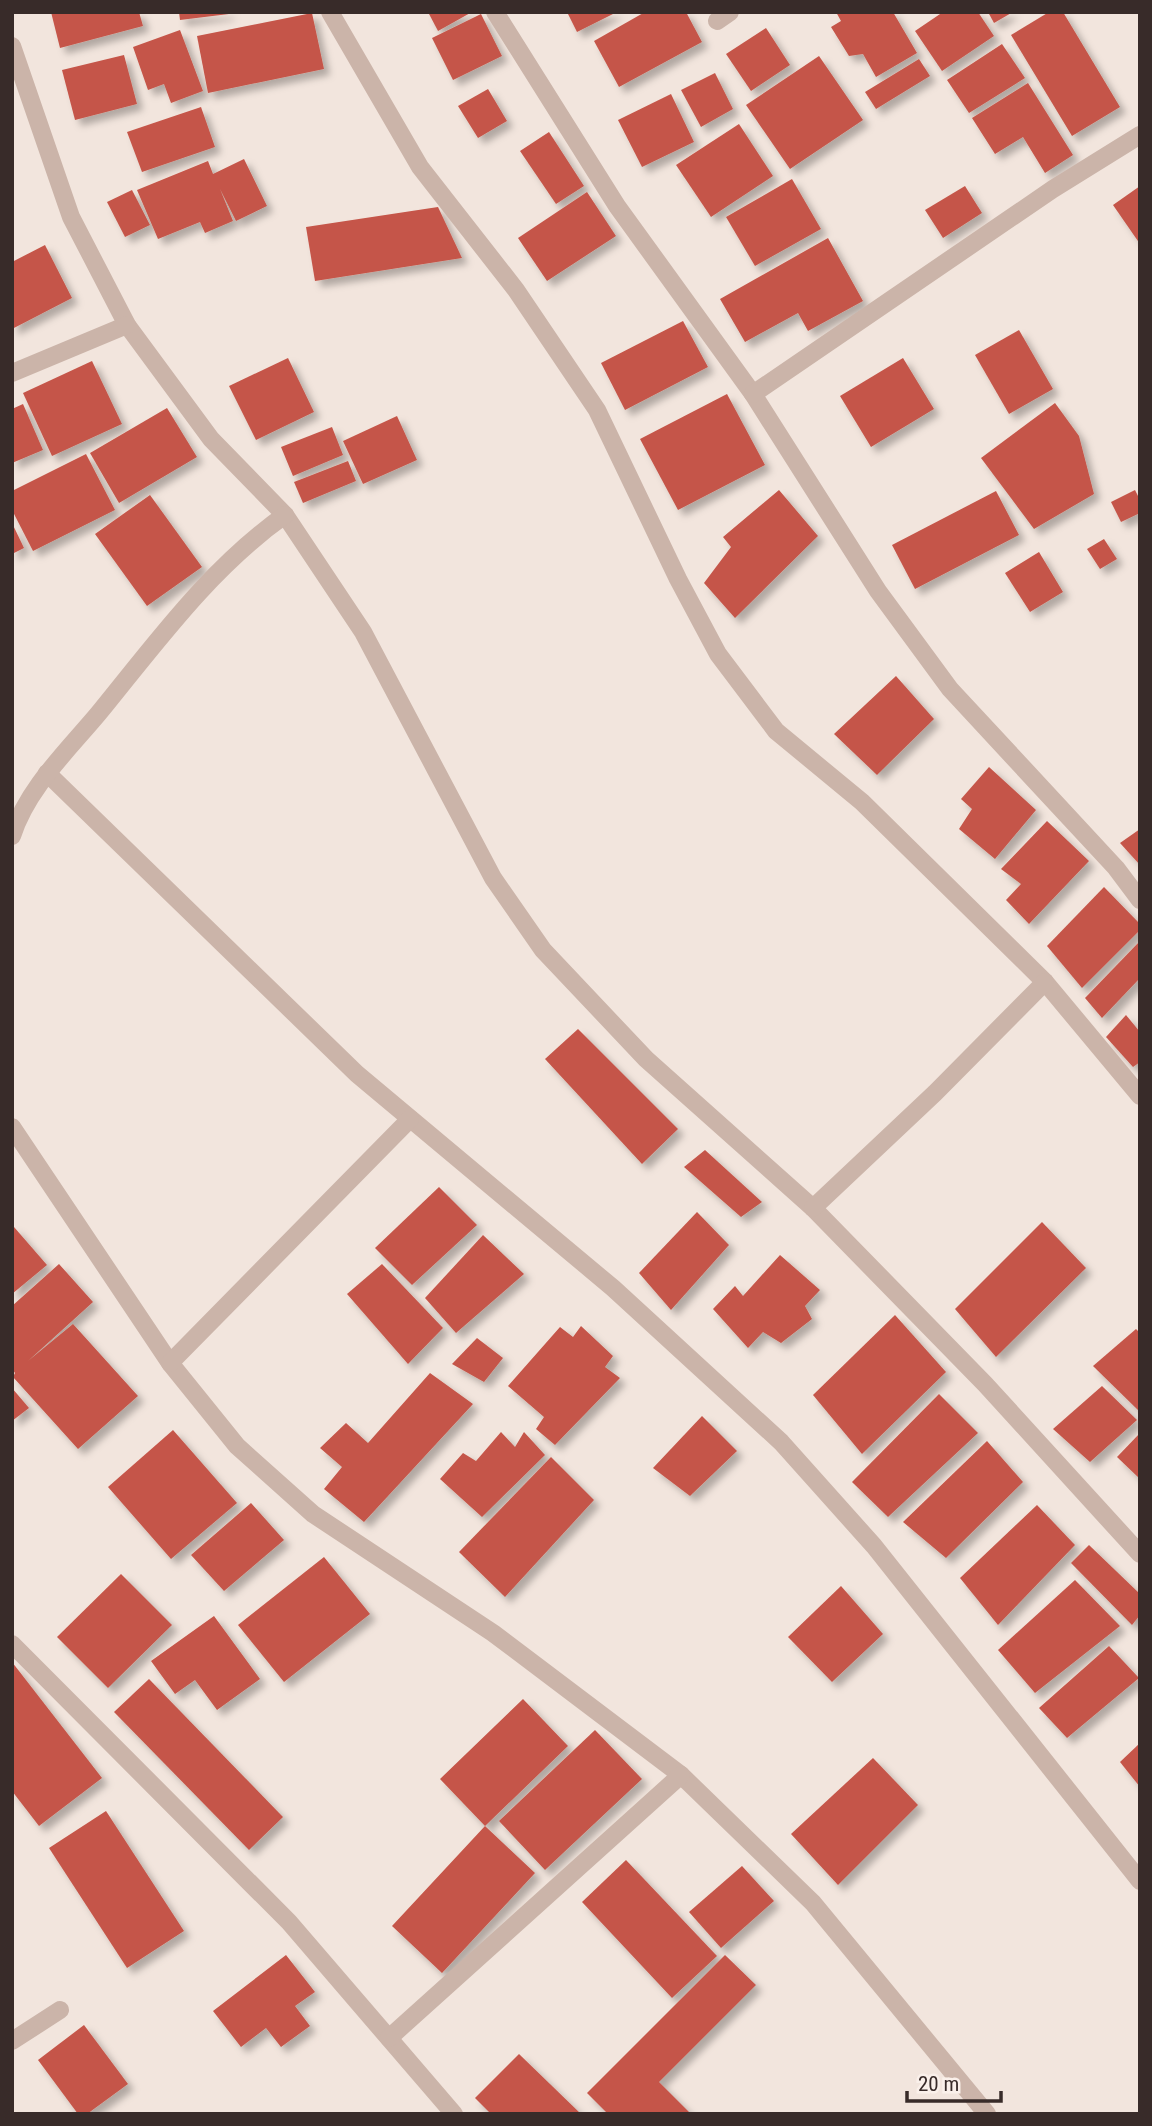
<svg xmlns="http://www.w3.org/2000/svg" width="1152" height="2126" font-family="'Roboto Condensed',sans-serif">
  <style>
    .building { fill: #c55548; filter: url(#shadow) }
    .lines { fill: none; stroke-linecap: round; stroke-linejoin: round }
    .minor { stroke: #cbb4a9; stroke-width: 18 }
  </style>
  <defs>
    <filter id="shadow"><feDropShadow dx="6" dy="6" stdDeviation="3.5" flood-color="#0004"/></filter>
  </defs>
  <rect width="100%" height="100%" fill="#f2e5dd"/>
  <g class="building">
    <path d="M51,12H139L143,26L60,48Z"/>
    <path d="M179,12H229V14L180,20Z"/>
    <path d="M428,12H472L438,31Z"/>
    <path d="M567,12H617L577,32Z"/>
    <path d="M645,12H686L702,42L619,87L594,41Z"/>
    <path d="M836,12H893L917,53L876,77L863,54L849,56L831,27L841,21Z"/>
    <path d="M943,12H978L994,36L942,71L915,31Z"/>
    <path d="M988,12H1013L994,23Z"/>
    <path d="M1049,12H1063L1120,107L1072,136L1011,35Z"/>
    <path d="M312,13L324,69L208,93L197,36Z"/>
    <path d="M481,14L502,56L453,80L432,38Z"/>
    <path d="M766,28L790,65L751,91L726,54Z"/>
    <path d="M180,30L203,91L171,103L164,84L148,90L133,47Z"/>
    <path d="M1002,44L1025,78L969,113L947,80Z"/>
    <path d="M124,55L137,104L75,120L62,70Z"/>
    <path d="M819,56L863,120L790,169L746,105Z"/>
    <path d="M919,59L930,76L876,109L865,92Z"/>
    <path d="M715,73L733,109L701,127L681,90Z"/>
    <path d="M1028,83L1073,155L1045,173L1023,137L995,154L972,118Z"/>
    <path d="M488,89L507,121L478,138L458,106Z"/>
    <path d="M671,94L694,142L642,167L618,120Z"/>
    <path d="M201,107L215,147L142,172L127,132Z"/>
    <path d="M739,124L773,176L711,217L676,165Z"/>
    <path d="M549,132L584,186L556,204L520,151Z"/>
    <path d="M244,159L267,206L236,221L220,189L233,221L205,233L200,222L158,239L137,190L208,161L213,174Z"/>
    <path d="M792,179L821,229L755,266L726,217Z"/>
    <path d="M965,186L982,213L943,238L925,210Z"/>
    <path d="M1140,186V244L1113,205Z"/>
    <path d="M132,190L150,225L125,237L107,202Z"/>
    <path d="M587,192L616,236L547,281L518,238Z"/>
    <path d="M438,207L462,258L315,281L306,227Z"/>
    <path d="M828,238L863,301L808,331L798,313L745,342L720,299Z"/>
    <path d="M45,245L72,298L12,329V262Z"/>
    <path d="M683,321L708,367L625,410L601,363Z"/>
    <path d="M1019,330L1053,389L1009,414L975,355Z"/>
    <path d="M288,358L314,412L256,440L229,386Z"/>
    <path d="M903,358L934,409L871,447L840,396Z"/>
    <path d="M92,361L122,424L52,456L23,393Z"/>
    <path d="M727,394L765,465L678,510L640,439Z"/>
    <path d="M1055,403L1079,436L1094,494L1034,529L981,458Z"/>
    <path d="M23,404L43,450L12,463V409Z"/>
    <path d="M167,408L197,457L119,503L90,453Z"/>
    <path d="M397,416L417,460L363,484L343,441Z"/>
    <path d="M332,427L343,455L293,476L281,447Z"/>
    <path d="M86,454L115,510L33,551L12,510V491Z"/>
    <path d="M348,461L356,481L303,503L294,482Z"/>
    <path d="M779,490L818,536L735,618L704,583L731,547L723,537Z"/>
    <path d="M1135,490L1140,500V513L1121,522L1111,502Z"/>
    <path d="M996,491L1019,535L915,589L892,545Z"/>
    <path d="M150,495L202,567L147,606L95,534Z"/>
    <path d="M12,523L24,548L12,554Z"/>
    <path d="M1104,539L1117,559L1100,569L1087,549Z"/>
    <path d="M1039,552L1063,592L1030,612L1005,573Z"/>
    <path d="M896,676L934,719L877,775L834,734Z"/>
    <path d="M989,767L1036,810L995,859L959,829L972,809L961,799Z"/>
    <path d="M1047,821L1089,861L1029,924L1006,900L1021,884L1001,869Z"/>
    <path d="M1140,829V865L1120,843Z"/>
    <path d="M1104,887L1140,924V930L1082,988L1047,946Z"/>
    <path d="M1140,941V978L1102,1018L1085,998Z"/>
    <path d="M1126,1015L1140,1032V1062L1133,1067L1106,1037Z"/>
    <path d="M578,1029L678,1129L642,1164L545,1059Z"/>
    <path d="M705,1150L762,1202L741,1217L684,1167Z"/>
    <path d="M439,1187L477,1225L412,1285L375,1248Z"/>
    <path d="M697,1212L729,1245L671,1310L639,1273Z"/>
    <path d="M1042,1222L1086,1268L996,1357L955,1309Z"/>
    <path d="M14,1227L47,1265L12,1294V1228Z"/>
    <path d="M483,1235L524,1274L456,1333L425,1298Z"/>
    <path d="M780,1255L820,1290L805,1306L812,1319L781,1343L763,1332L748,1348L713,1309L735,1286L743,1296Z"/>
    <path d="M59,1264L93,1302L28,1361L73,1324L138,1396L78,1449L13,1377L15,1373L12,1369V1306Z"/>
    <path d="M382,1264L443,1328L408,1364L347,1294Z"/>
    <path d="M895,1315L946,1372L862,1454L813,1395Z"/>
    <path d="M581,1326L613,1356L605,1367L620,1378L555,1445L536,1429L544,1417L508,1386L560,1327L573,1337Z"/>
    <path d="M1136,1329L1140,1333V1412L1093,1366Z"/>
    <path d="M477,1338L503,1358L484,1382L452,1364Z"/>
    <path d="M430,1373L473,1404L364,1522L324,1489L342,1467L320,1448L346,1423L368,1443Z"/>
    <path d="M1102,1386L1137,1420L1090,1462L1053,1429Z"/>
    <path d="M12,1388L29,1408L12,1421Z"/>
    <path d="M939,1394L978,1433L888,1517L852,1482Z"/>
    <path d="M702,1416L737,1451L690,1496L653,1468Z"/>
    <path d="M173,1430L237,1503L171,1559L108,1487Z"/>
    <path d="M501,1432L515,1447L524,1432L545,1455L482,1517L440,1479L463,1453L476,1461Z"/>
    <path d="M1140,1433V1479L1117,1457Z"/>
    <path d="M987,1441L1023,1482L946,1558L903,1522Z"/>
    <path d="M551,1457L594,1500L505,1597L459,1552Z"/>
    <path d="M251,1503L284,1540L224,1591L191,1555Z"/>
    <path d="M1037,1505L1075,1545L998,1625L960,1578Z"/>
    <path d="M1089,1545L1140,1594V1615L1132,1625L1071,1563Z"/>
    <path d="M324,1557L370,1614L284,1682L238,1625Z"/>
    <path d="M121,1574L172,1625L108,1688L57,1637Z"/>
    <path d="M1075,1580L1120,1626L1035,1693L998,1650Z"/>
    <path d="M841,1586L883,1634L832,1682L788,1637Z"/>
    <path d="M214,1616L260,1679L217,1710L195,1680L175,1694L151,1661Z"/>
    <path d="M1109,1646L1139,1678L1067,1738L1039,1708Z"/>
    <path d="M12,1662L102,1778L39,1826L12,1791Z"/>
    <path d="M149,1679L283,1817L249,1850L114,1712Z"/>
    <path d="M523,1699L568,1746L485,1826L535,1873L442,1973L392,1926L485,1826L440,1779Z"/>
    <path d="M595,1730L642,1779L545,1870L499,1821Z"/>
    <path d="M1140,1743V1787L1120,1762Z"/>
    <path d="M873,1758L918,1805L838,1885L791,1834Z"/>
    <path d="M106,1811L184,1931L127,1968L49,1848Z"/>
    <path d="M626,1860L717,1956L672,1998L582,1902Z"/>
    <path d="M742,1866L774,1901L721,1948L689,1912Z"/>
    <path d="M286,1955L315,1992L295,2006L310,2026L281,2047L266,2028L241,2047L213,2011Z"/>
    <path d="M725,1955L756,1985L659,2082L691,2114H608L587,2093Z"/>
    <path d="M84,2025L128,2084L87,2114H78L38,2060Z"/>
    <path d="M519,2054L581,2114H491L475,2098Z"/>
  </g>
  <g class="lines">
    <g class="minor">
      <path d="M330,12L420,167L516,290L597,410L678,579L718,654L776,731L862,802L1045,982L1140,1096"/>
      <path d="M495,12L617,206L753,394L878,591L950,689L1116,868L1140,900"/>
      <path d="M717,21L730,12"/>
      <path d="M12,46L71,217L127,325L211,439L285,515L363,632L493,878L543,950L646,1059L813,1208L985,1384L1140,1554"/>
      <path d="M12,373L127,325"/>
      <path d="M753,394L1053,189L1140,135"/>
      <path d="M47,773L357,1074L613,1288L781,1442L874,1546L1140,1881"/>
      <path d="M12,836C27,789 67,751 98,714C156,643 210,568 285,515"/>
      <path d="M12,1127L170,1363L237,1446L313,1514L493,1633L681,1775L813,1903L987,2114"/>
      <path d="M813,1208L935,1093L1045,982"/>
      <path d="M170,1363L410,1119"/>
      <path d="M12,1644L289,1922L454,2114"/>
      <path d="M389,2038L681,1775"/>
      <path d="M12,2041L60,2010"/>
    </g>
  </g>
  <rect width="1152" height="2126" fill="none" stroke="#382b29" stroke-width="28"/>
  <path d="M907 2091v10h94v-10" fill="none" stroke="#382b29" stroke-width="3.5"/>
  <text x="918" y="2091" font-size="21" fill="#382b29" stroke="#faf0ea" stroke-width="5" paint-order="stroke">20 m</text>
</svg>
